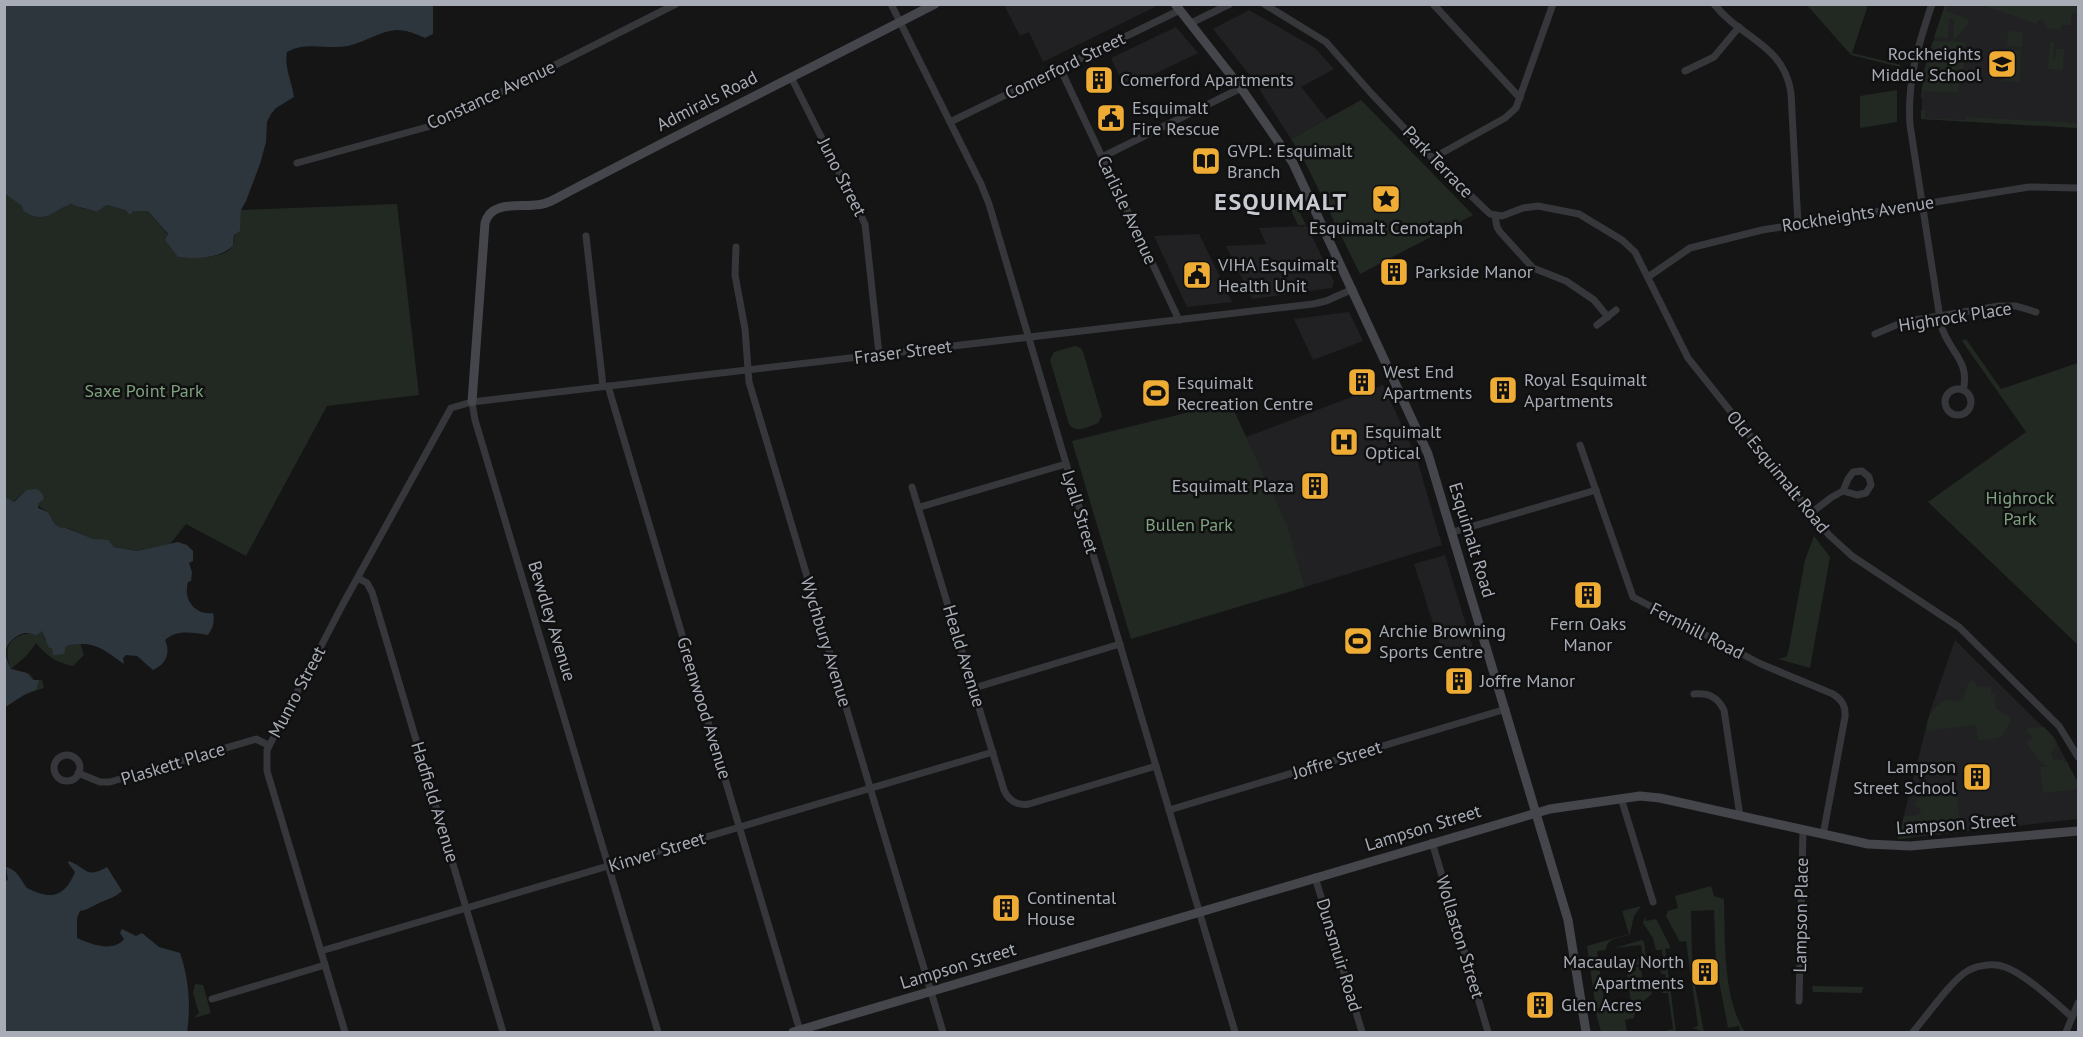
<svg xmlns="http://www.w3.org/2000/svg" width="2083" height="1037" font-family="'PT Sans',sans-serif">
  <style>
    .built { fill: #212123 }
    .green { fill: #212922 }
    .water { fill: #2d363c }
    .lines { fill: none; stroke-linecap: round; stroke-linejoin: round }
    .street { stroke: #36373b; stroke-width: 7 }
    .secondary { stroke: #44464b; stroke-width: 9 }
    .labels { text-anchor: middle; stroke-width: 5; stroke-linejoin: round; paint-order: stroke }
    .poi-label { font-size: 18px; fill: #a7acb6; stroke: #101011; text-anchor: start }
    .street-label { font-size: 18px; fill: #a7acb6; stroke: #101011 }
    .park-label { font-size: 18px; fill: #7ea17f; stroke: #101011 }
    .district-label { font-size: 24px; font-weight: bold; letter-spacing: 1.5px; fill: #c8cbd2; stroke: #101011 }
  </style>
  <rect width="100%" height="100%" fill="#151516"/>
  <g class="built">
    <path d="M1004,5H1155V7L1043,62L1029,32L1020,36Z"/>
    <path d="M1945,5H2078V128L1921,119L1924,71Z"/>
    <path d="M1249,10L1315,48L1334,69L1301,87L1327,119L1291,139L1252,78L1213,29Z"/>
    <path d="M1176,27L1198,53L1125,88L1111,58Z"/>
    <path d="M1307,226L1334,282L1332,288L1252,299L1226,246L1266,244L1259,228Z"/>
    <path d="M1199,234L1205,246L1232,302L1187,307L1154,236Z"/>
    <path d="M1349,312L1363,341L1313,360L1294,319Z"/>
    <path d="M1383,385L1416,456L1442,545L1305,587L1286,525L1246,437Z"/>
    <path d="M1445,555L1473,648L1444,657L1414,564Z"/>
    <path d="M1955,640L2055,739L2078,783V819L1898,839L1930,712Z"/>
  </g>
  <g class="green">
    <path d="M1807,5H1868L1852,53L1901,65L1900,67L1851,55Z"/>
    <path d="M1945,5H1948L1946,11L1968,19V24L1955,39L1953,38L1954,19L1949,18L1948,38L1934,37Z"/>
    <path d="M1982,5H2012L2011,9L2013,5H2078V13H2072L2071,25H2061V29L2069,30L2051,29L2043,26H2045L2044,21L2038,20L2037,24Z"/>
    <path d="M2008,31L2023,32L2022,47L2007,46Z"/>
    <path d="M1933,41L1965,42L1963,72L1965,73V78L1959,81L1958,93L1924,91L1923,98H1921L1924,71Z"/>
    <path d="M2050,42H2054L2053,59L2055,58L2056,49H2064L2063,70L2048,69Z"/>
    <path d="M2014,50H2021L2020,82L2002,81L2004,53L2012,51L2011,59L2013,60Z"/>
    <path d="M1897,90V122L1860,128V96Z"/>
    <path d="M1361,100L1473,215L1360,274L1302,156L1291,139Z"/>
    <path d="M1921,110H1925V118L1965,120L1966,117L2078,123V128L1921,119Z"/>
    <path d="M1285,190L1287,194L1290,193L1306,225H1298L1283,193L1280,194V193Z"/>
    <path d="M5,194L22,206L23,211C44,225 51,211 71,204C80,208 87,208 95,212L107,205L133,211H148L168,235L178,257C190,258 225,259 232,247C235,243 234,237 235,233C239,224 241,220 241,210L397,204L419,395L327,406L246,556L186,524L170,544L137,551L114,547L110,543L94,539L67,528L59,527L54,523L48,512L37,505L42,501L26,490L13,502L5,497Z"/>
    <path d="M1966,339L2001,389L2078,363V645L1928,502L2026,432L1962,341Z"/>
    <path d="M1075,346L1081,348L1083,352L1102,416L1098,423C1089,427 1075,434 1069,424L1050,360L1054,352Z"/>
    <path d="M1230,402L1287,525L1305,587L1131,639L1072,441Z"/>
    <path d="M1814,536L1830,557L1810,668L1778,659L1786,657L1788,653L1805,560Z"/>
    <path d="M42,631L45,640L66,646L80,643L84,655L73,666C55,662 47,656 36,643L27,655L11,669L30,674L34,680H42L44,688L20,696L36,690L30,676L11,669C0,640 16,634 42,631Z"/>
    <path d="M1971,681H1974L1978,687L1991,686V693L1996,696L1994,701L1996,709L2011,717C2005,740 2001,738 1978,740L1976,725L1927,731C1926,715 1934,707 1947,699L1957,702L1963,699L1968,684Z"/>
    <path d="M2044,727L2054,737L2056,748L2051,754L2054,760L2057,759L2067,762L2078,783V789L2043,793L2040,767H2048L2041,763L2027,744L2029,740H2033L2031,734L2026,732L2028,728Z"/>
    <path d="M1934,794L1957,796L1960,820L1947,826L1944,834L1938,835C1938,816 1921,822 1909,828L1908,833L1911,838L1898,839L1904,816L1915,815L1920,813L1921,809L1915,806L1918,798Z"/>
    <path d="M1711,886L1714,896L1724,899C1725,938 1723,1000 1745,1032H1740L1739,1026L1728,1028L1716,965L1714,910L1691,911L1692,961L1694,969L1692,970L1704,1032L1693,1028L1698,1026L1686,941L1680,942L1666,916L1668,911L1678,908L1675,896Z"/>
    <path d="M1641,906L1634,916L1630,934L1628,935C1618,938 1607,938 1606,950L1597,951L1605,1008L1616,1006V1003L1631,1002L1627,973L1636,971V967L1648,966L1641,968L1644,991H1651L1652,994C1644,1000 1635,1008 1634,1018L1625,1020L1627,1032H1601L1597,1017L1587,946L1629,934L1622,911Z"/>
    <path d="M1645,917L1646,921L1656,919L1670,946V948L1665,949L1676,1032H1683H1661L1673,1029L1668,993H1662L1661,984L1666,983L1665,974H1661L1660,967L1664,966L1662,950H1656L1653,938L1643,923Z"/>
    <path d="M1642,940L1644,942L1647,963L1631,966L1630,964L1635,963V958L1643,957L1641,945L1614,948Z"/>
    <path d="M195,984L203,985L211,1013L194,1018L199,1013L193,993Z"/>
    <path d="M1812,986L1863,987L1862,993L1813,992Z"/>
  </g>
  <g class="water">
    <path d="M5,4L433,5V34L425,38C416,34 407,30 397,30C380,31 365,42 348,46C327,50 307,41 287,52C284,67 292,82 294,97L276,108L271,114L267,122L266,142L260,164L246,201L241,210L240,231L234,235L233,246C219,259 196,259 178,257L165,240L168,234L148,211H133L131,214H129L126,210L107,205L96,212C87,208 80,208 71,204C50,212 45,225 23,211L22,206L5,194Z"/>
    <path d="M37,489L42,493L44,499L38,504V508L48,512L54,523L59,527L66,528L94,539L108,540L114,547L137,551L178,542L187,545L193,551V561L189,563L192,572L191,581L188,582C183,599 194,615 213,613C215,621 213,628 208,635C192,633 178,629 165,640C171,653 166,664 153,670L137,656L126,655L123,658L124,664C102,649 95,640 66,646L64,654L53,655L52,648H49L42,631L37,635C34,635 31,633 28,633C19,632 7,642 6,650C5,657 8,663 11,669L27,673L33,680H39L36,690C23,694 16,701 5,707V497L14,502L26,490Z"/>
    <path d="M69,861C88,869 86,879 107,867L122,891C113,899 109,898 99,903C92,906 88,910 80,911L77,918V938C90,944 113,953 124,939L120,933L122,929L136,936L142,933L159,947L180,953C189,980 191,1005 187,1032H5L4,884L8,879L6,868L7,867C18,871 21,880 27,888C51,900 64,898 75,872L68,863Z"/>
  </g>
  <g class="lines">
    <g class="street">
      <path d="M891,4L981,184L989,204L1235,1032"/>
      <path d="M1264,4L1326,42L1370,92L1440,166L1490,214L1502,216L1523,208L1538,206L1579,214L1622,240L1635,252L1688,358L1829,535L1852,556L1959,627L2059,726L2078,757"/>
      <path d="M1433,4L1520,98"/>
      <path d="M1714,4C1740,38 1784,44 1791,93L1798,224"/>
      <path d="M1932,4C1918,45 1907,81 1910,125L1941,325C1948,351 1971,361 1963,390"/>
      <path d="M1191,23L1230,4"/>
      <path d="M1060,68L1179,320"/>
      <path d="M1685,71L1714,57L1739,27"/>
      <path d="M791,77L865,224L879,354"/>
      <path d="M950,122L1180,10"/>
      <path d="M1102,157L1241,88"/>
      <path d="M1433,158L1505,118L1516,108L1553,4"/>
      <path d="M297,163L438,124L676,4"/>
      <path d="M1495,216L1497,227L1500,232L1533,268L1566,281L1594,300L1608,317"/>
      <path d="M586,236L603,386"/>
      <path d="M736,247L735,275L745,329L749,382L943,1032"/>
      <path d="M1648,277L1690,248L1762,230L2029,187L2078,188"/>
      <path d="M1597,325L1616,310"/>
      <path d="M1875,334L1903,322L1999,306H2016L2036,312"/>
      <path d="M608,386L800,1031"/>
      <circle cx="1958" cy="402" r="13"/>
      <path d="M472,402L475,420L658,1032"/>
      <path d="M1580,445L1633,597L1761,664L1833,694C1842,700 1846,706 1845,717L1823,835"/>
      <path d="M912,487L1004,790C1009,801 1018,806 1029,804L1156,766"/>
      <path d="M920,507L1066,464"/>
      <path d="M1811,513L1832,497L1843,491L1857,495L1866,493L1871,485L1869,477L1862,471L1853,472L1848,479L1843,491"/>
      <path d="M1453,532L1596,490"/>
      <path d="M358,578L367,583L372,592L503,1032"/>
      <path d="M974,688L1120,644"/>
      <path d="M1694,694C1708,693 1717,696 1724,710L1740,816"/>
      <circle cx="67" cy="768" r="13"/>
      <path d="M78,773L100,782H110L256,739L268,745"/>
      <path d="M1621,798L1653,902"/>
      <path d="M1169,810L1506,709"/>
      <path d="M1432,842L1488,1032"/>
      <path d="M1315,877L1362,1032"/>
      <path d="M321,951L993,752"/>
      <path d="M212,999L325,965"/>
      <path d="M1799,1001L1803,830"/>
      <path d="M345,1032L267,771V750L343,604L451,408L472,402L1313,304L1326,301L1353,289"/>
      <path d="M1913,1032C1927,1016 1952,979 1969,970C1979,965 1994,963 2005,967C2025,974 2056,1003 2072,1017"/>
      <path d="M2066,1032L2078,1003"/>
    </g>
    <g class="secondary">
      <path d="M1175,4L1241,88L1293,163L1428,454L1568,920L1586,1032"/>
      <path d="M472,402L485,223C491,201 517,207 535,205C543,205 550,202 557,198C682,132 809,69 935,4"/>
      <path d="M793,1032L1550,809L1640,796L1660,798L1868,844L1910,846L2078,831"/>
    </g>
  </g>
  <defs>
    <g id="school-square" transform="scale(1.5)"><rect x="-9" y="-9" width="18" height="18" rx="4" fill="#eeac35" stroke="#101011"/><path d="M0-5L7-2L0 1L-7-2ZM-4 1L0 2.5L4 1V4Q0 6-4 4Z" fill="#111"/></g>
    <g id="building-square" transform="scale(1.5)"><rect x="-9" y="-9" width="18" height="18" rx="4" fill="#eeac35" stroke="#101011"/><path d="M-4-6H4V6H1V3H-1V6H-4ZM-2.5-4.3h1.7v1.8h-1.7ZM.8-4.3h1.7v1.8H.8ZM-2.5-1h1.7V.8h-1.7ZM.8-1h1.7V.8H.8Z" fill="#111"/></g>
    <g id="civic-square" transform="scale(1.5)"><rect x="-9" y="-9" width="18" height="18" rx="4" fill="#eeac35" stroke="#101011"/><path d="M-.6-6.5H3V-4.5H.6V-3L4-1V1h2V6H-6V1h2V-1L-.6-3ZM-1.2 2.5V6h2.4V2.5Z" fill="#111"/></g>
    <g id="library-square" transform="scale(1.5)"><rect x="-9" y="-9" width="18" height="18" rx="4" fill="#eeac35" stroke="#101011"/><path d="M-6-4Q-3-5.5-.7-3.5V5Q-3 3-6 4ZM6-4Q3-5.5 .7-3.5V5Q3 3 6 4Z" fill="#111"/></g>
    <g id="sight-square" transform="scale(1.5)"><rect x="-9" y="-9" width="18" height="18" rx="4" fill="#eeac35" stroke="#101011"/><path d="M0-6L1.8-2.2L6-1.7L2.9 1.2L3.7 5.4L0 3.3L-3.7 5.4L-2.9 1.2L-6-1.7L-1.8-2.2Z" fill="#111"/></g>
    <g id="stadium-square" transform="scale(1.5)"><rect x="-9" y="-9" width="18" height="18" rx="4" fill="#eeac35" stroke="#101011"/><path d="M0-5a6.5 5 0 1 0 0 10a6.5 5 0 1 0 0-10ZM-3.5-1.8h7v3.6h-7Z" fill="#111"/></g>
    <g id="hospital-square" transform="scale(1.5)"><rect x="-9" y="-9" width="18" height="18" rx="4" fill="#eeac35" stroke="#101011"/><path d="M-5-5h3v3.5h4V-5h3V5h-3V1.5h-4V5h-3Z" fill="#111"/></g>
  </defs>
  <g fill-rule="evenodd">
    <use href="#school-square" x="2002" y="64"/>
    <use href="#building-square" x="1099" y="80"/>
    <use href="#civic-square" x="1111" y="118"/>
    <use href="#library-square" x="1206" y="161"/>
    <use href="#sight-square" x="1386" y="199"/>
    <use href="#building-square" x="1394" y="272"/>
    <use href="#civic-square" x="1197" y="275"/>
    <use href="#building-square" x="1362" y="382"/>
    <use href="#building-square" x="1503" y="390"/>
    <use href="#stadium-square" x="1156" y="393"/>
    <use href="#hospital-square" x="1344" y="442"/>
    <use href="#building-square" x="1315" y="486"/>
    <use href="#building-square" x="1588" y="595"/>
    <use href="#stadium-square" x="1358" y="641"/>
    <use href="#building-square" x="1459" y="681"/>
    <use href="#building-square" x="1977" y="777"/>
    <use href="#building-square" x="1006" y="908"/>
    <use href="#building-square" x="1705" y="972"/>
    <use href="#building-square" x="1540" y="1005"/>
  </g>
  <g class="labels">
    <g class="poi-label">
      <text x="1981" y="60" text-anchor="end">Rockheights<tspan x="1981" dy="21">Middle School</tspan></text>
      <text x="1120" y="86">Comerford Apartments</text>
      <text x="1132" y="114">Esquimalt<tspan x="1132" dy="21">Fire Rescue</tspan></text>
      <text x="1227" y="157">GVPL: Esquimalt<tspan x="1227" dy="21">Branch</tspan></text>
      <text x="1386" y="234" text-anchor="middle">Esquimalt Cenotaph</text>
      <text x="1218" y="271">VIHA Esquimalt<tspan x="1218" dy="21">Health Unit</tspan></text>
      <text x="1415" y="278">Parkside Manor</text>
      <text x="1383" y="378">West End<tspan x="1383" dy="21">Apartments</tspan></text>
      <text x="1524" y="386">Royal Esquimalt<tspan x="1524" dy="21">Apartments</tspan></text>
      <text x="1177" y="389">Esquimalt<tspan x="1177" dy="21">Recreation Centre</tspan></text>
      <text x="1365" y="438">Esquimalt<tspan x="1365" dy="21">Optical</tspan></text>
      <text x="1294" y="492" text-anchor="end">Esquimalt Plaza</text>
      <text x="1588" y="630" text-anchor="middle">Fern Oaks<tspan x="1588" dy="21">Manor</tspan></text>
      <text x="1379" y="637">Archie Browning<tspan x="1379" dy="21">Sports Centre</tspan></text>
      <text x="1480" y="687">Joffre Manor</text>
      <text x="1956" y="773" text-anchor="end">Lampson<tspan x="1956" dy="21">Street School</tspan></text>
      <text x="1027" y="904">Continental<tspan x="1027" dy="21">House</tspan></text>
      <text x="1684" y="968" text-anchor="end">Macaulay North<tspan x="1684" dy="21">Apartments</tspan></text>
      <text x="1561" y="1011">Glen Acres</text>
    </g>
    <g class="street-label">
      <text transform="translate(1065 66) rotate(-26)" y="6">Comerford Street</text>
      <text transform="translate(491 95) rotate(-25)" y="6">Constance Avenue</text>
      <text transform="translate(707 101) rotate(-27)" y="6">Admirals Road</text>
      <text transform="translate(1438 162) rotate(46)" y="6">Park Terrace</text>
      <text transform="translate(842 177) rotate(63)" y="6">Juno Street</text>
      <text transform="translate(1127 210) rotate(65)" y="6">Carlisle Avenue</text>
      <text transform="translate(1858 214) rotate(-9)" y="6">Rockheights Avenue</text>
      <text transform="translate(1955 317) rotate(-9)" y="6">Highrock Place</text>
      <text transform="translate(903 352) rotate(-7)" y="6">Fraser Street</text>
      <text transform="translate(1778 472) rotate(51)" y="6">Old Esquimalt Road</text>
      <text transform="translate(1080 512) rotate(73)" y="6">Lyall Street</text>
      <text transform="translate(1472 540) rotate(73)" y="6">Esquimalt Road</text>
      <text transform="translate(552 621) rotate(73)" y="6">Bewdley Avenue</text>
      <text transform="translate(1697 631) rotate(27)" y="6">Fernhill Road</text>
      <text transform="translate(826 642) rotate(73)" y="6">Wychbury Avenue</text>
      <text transform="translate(964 656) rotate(73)" y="6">Heald Avenue</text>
      <text transform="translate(297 692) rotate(-62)" y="6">Munro Street</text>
      <text transform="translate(704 708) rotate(73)" y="6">Greenwood Avenue</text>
      <text transform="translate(1337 760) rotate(-17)" y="6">Joffre Street</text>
      <text transform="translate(173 764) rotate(-17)" y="6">Plaskett Place</text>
      <text transform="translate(435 802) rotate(73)" y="6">Hadfield Avenue</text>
      <text transform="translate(1956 824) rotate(-4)" y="6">Lampson Street</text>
      <text transform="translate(1423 828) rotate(-17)" y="6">Lampson Street</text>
      <text transform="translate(657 852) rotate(-17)" y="6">Kinver Street</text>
      <text transform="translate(1801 915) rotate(-89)" y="6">Lampson Place</text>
      <text transform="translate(1460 937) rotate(73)" y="6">Wollaston Street</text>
      <text transform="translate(1339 955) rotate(73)" y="6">Dunsmuir Road</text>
      <text transform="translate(958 966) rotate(-17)" y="6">Lampson Street</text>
    </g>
    <g class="park-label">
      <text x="144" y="397">Saxe Point Park</text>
      <text x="2020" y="504">Highrock<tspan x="2020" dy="21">Park</tspan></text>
      <text x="1189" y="531">Bullen Park</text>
    </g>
    <g class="district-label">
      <text x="1281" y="210">ESQUIMALT</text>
    </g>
  </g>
  <rect width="2083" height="1037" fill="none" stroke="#a7acb6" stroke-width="12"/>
</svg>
